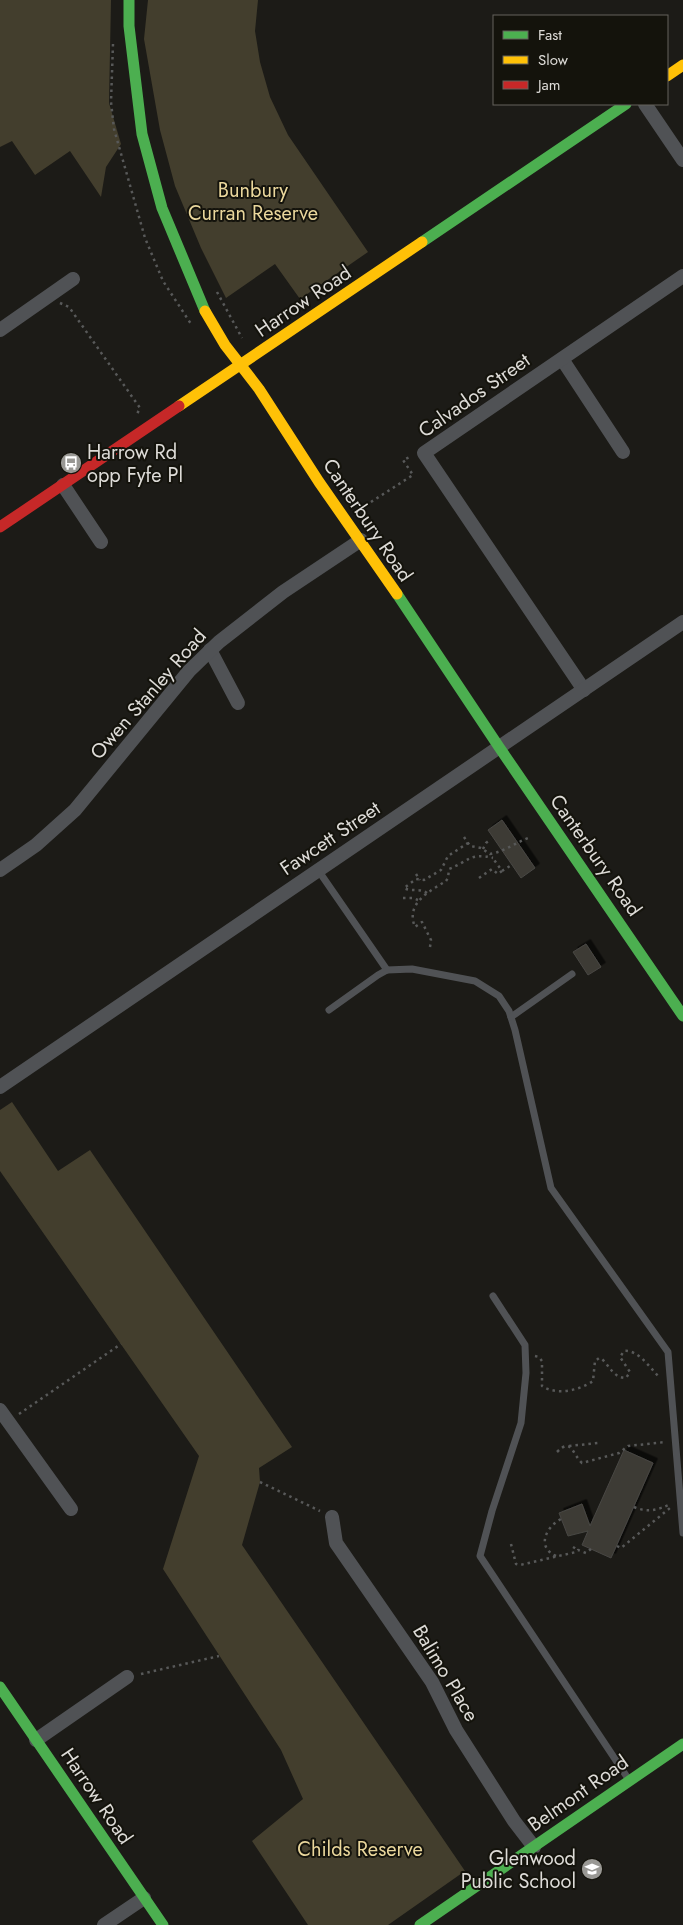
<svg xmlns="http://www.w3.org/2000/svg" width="683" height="1925" font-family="Jost,sans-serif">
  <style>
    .green { fill: #433e2d }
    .building { fill: #3e3b35; stroke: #484744; filter: url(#shadow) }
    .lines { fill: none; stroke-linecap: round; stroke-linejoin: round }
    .path { stroke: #585959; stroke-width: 2.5; stroke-dasharray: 2.5 4; stroke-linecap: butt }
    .lane { stroke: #505255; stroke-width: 7 }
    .street { stroke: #505255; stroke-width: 14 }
    .fast { stroke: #4caf50; stroke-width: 11 }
    .slow { stroke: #ffc107; stroke-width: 11 }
    .jam { stroke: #c62828; stroke-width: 11 }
    .labels { text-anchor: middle; stroke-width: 4; stroke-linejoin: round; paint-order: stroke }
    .park-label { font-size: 20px; fill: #ead79c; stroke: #14130c }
    .street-label { font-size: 20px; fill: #dddbd7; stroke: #14130c }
    .poi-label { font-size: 20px; fill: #dddbd7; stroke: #14130c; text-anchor: start }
  </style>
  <defs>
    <filter id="shadow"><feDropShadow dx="4.5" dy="-4.5" stdDeviation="0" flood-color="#0009"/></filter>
  </defs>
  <rect width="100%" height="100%" fill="#1c1b17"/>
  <g class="green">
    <path d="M0,0H111L109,103L121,144L106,167L101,197L70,151L35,175L12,141L0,147Z"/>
    <path d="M148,0H258L255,31L260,62L270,97L288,135L368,252L300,299L275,264L226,298L201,248L175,186L160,130L144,39Z"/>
    <path d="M12,1102L58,1171L90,1150L292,1447L259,1468L260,1482L242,1545L465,1871L388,1925H308L252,1841L303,1799L281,1750L163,1569L199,1456L0,1171V1110Z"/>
  </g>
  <g class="building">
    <path d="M502,820L535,868L521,878L488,830Z"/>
    <path d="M586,944L601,967L588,975L573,952Z"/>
    <path d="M624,1450L653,1463L611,1558L582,1545L588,1531L568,1536L559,1513L582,1504L590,1526Z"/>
  </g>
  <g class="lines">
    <g class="path">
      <path d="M113,44L111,102L114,129L145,238L163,281L191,324"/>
      <path d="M217,292L242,338"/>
      <path d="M60,303L69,307L140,408L137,414"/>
      <path d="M360,509L413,475L403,460L412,456"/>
      <path d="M464,837L470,846L481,848L490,854C506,851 516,842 531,837"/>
      <path d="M483,849L486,843L491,839"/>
      <path d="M502,871L510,866"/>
      <path d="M416,874L420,880"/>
      <path d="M479,878L492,869L498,874L502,871L492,857"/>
      <path d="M427,893C420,888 411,892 404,888L416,879L424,880L441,870L448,856L468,843"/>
      <path d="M403,898H413L418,900"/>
      <path d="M430,947L431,940L422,922L415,927C405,903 430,891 446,881L448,878L449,869C467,862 471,852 493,858"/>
      <path d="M535,1356L539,1357L542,1361V1386C557,1396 580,1390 593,1381L595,1361L599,1358L602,1359C610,1367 614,1378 626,1378L630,1372L620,1357L624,1351C638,1349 651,1369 660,1378"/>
      <path d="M19,1414L121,1344"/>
      <path d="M569,1446L598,1443"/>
      <path d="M557,1452C572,1437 572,1454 582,1463L619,1453L628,1446L666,1442"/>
      <path d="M260,1482L320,1511"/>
      <path d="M634,1507C648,1513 657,1510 671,1504"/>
      <path d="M511,1544L516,1564L520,1565L576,1552L578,1550L586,1553L591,1549"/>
      <path d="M617,1546L621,1548L670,1508"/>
      <path d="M573,1547L578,1550"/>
      <path d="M556,1556C536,1547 546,1527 561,1519"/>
      <path d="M141,1674L219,1656"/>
    </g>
    <g class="lane">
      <path d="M318,870L387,970"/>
      <path d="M329,1010L378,975L387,970L412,969L475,981L499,996L509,1011L515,1030L551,1188L668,1352L683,1533"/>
      <path d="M511,1017L572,974"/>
      <path d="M493,1296L525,1345L526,1373L521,1423L492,1511L480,1556L629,1780"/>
    </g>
    <g class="street">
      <path d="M645,104L683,160"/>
      <path d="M0,330L73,279"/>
      <path d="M562,359L623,452"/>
      <path d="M63,485L101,542"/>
      <path d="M210,650L238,703"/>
      <path d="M584,690L424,453L683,276"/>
      <path d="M0,870L36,845L75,810L189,671L219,642L283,592L361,540"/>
      <path d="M0,1087L683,622"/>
      <path d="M0,1410L71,1509"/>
      <path d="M332,1517L336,1543L432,1682L456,1730L514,1821L534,1847"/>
      <path d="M36,1740L127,1677"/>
      <path d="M104,1925L144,1898"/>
    </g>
    <g class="fast">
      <path d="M129,0V26L142,134L162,208L205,311"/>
      <path d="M422,242L626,104"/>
      <path d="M397,594L499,747L683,1016"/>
      <path d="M0,1687L163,1925"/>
      <path d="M420,1925L683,1744"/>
    </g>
    <g class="slow">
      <path d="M667,76L683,65"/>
      <path d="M205,311L225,345L259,389L319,482L397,594"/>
      <path d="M179,406L422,242"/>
    </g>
    <path class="jam" d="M0,527L179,406"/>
  </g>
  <defs>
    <g id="bus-disc" transform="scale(1.125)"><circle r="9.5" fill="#999894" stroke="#14130c"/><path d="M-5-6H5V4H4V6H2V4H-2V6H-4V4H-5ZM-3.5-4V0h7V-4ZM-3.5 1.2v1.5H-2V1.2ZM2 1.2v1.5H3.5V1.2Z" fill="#fff"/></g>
    <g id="school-disc" transform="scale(1.125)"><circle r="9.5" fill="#999894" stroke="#14130c"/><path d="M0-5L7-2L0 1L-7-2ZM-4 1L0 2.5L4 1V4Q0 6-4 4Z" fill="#fff"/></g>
  </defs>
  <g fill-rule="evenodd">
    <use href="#bus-disc" x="71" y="463"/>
    <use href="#school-disc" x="592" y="1869"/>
  </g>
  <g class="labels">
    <g class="park-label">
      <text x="253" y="197">Bunbury<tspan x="253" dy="23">Curran Reserve</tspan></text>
      <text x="360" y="1856">Childs Reserve</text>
    </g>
    <g class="street-label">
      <text transform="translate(303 301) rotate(-34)" y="7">Harrow Road</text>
      <text transform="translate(474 395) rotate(-35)" y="7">Calvados Street</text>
      <text transform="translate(368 520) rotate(56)" y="7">Canterbury Road</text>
      <text transform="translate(148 694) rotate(-49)" y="7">Owen Stanley Road</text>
      <text transform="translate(330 838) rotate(-34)" y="7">Fawcett Street</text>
      <text transform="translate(596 855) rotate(55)" y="7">Canterbury Road</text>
      <text transform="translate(446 1673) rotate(59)" y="7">Balimo Place</text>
      <text transform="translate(578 1793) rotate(-35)" y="7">Belmont Road</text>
      <text transform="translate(97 1796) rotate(56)" y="7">Harrow Road</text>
    </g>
    <g class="poi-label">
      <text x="87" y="459">Harrow Rd<tspan x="87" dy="23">opp Fyfe Pl</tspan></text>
      <text x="576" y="1865" text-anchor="end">Glenwood<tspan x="576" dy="23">Public School</tspan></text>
    </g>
  </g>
  <rect x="493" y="15" width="175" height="90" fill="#14130c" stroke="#64635d"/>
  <rect x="503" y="31" width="25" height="8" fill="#4caf50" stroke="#64635d"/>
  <text x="538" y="40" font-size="15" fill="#dddbd7">Fast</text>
  <rect x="503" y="56" width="25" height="8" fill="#ffc107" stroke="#64635d"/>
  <text x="538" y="65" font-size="15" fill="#dddbd7">Slow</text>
  <rect x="503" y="81" width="25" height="8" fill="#c62828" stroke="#64635d"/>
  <text x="538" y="90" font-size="15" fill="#dddbd7">Jam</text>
</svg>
